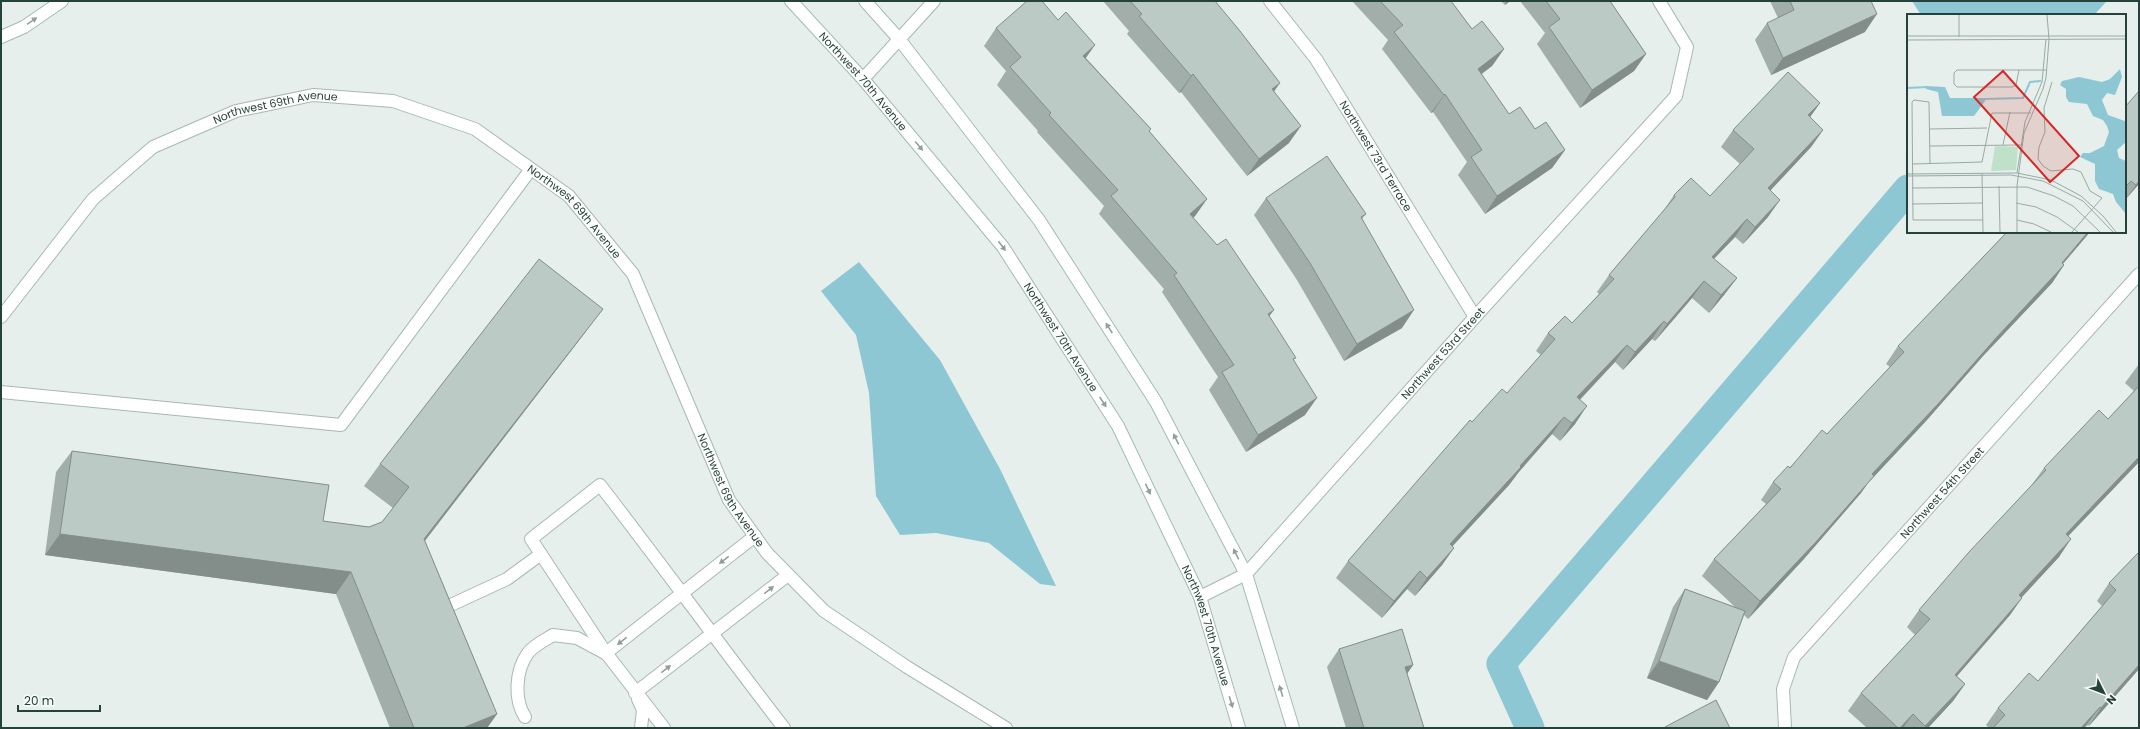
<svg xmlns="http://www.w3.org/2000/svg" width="2140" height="729" font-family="Poppins,sans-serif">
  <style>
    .water { fill: #8dc7d4 }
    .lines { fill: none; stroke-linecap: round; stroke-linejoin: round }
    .canal { stroke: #8dc7d4; stroke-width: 29 }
    .lane-casing { stroke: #a8b8b3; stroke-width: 14 }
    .street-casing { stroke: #a8b8b3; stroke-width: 14 }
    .secondary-casing { stroke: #a4bbb4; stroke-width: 14 }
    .lane { stroke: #fff; stroke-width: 12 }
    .street { stroke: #fff; stroke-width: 12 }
    .secondary { stroke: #fff; stroke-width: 12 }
    .wall { fill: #a1aea9 }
    .shaded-wall { fill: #838d89 }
    .building { fill: #bbcac4; stroke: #838d89 }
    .oneway { fill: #92a09d }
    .labels { text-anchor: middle; stroke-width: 4; stroke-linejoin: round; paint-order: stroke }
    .street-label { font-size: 11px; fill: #24423b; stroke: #f7fbf9 }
    .inset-river { fill: none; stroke: #8dc7d4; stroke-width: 2 }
    .inset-road { fill: none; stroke: #98aaa5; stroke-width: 1 }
    .view { fill: #d62828; fill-opacity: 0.15; stroke: #d62828; stroke-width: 2 }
    .inset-edge { fill: none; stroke: #24423b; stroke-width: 2 }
  </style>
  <rect width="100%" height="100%" fill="#e6efeb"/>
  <g class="water">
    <path d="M1912,1H2107L2094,15H1921Z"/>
    <path d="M859,262L940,360L1000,469L1056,586L1040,584L989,543L936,533L900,535L876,496L869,393L856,335L821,291Z"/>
  </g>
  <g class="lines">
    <path class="canal" d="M1530,728L1501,664L1908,189"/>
    <g class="lane-casing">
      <g id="lane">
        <path d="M1,392L341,425L531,169"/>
        <path d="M453,604L507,579L541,554"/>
        <path d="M606,653L755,536"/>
        <path d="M635,693L788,575"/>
        <path d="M638,699L643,710L641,728"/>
        <path d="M525,717C514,700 515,671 528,653C533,646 545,640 553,635L577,638L605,653"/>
        <path d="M664,728L606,653L531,539L600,485C662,565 722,648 784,728"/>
      </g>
    </g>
    <g class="street-casing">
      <g id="street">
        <path id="s1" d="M1270,1L1316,59L1475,317"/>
        <path d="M863,79L934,1"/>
        <path id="s2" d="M1,317L93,199L153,147L236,111L313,95L393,101L475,129L569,196L633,274L729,500L767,553L824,611L907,667L1006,728"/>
        <path id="s3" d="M1200,597L1246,574L1475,317L1676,96L1687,47L1659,1"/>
        <path id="s4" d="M1785,728L1783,689L1794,657L2139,274"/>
      </g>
    </g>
    <g class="secondary-casing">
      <g id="secondary">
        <path id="s5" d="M791,1L863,79L1003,247L1118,426L1200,597L1239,728"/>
        <path d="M865,1L899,39L1039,220L1156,402L1246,574L1293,728"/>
        <path d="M1,37L24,27L62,1"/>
      </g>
    </g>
    <use href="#lane" class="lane"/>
    <use href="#street" class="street"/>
    <use href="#secondary" class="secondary"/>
  </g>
  <g class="wall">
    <path d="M1103,1H1215L1274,91L1289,143L1247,176L1181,92L1179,93L1127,34L1129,31Z"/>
    <path d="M1352,1H1451L1472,29L1504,49L1492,66L1481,74L1509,114L1535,129L1565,150L1552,168L1485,214L1458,175L1467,162L1433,112L1431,113L1382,49L1388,40Z"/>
    <path d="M1501,1H1510L1505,5Z"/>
    <path d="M1520,1H1610L1646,54L1634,71L1580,108L1537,44L1545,33Z"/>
    <path d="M1770,1H1871L1865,32L1771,75L1755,40L1767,23L1778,18Z"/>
    <path d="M996,28L1086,58L1151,129L1149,131L1207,199L1195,216L1193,218L1269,316L1294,360L1305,415L1246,452L1209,390L1218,377L1162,292L1164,289L1099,214L1104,206L1037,132L1038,131L997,85L1006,71L984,46Z"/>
    <path d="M1820,103L1810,117L1823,130L1811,147L1770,190L1768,217L1743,244L1735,237L1714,259L1737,278L1724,295L1709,313L1692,298L1655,341L1652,339L1623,370L1615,362L1580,400L1575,424L1560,441L1552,434L1518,473L1509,485L1452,546L1454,548L1442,565L1415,596L1407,589L1382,618L1336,578L1348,561L1472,422L1507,393L1541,355L1536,351L1548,333L1572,323L1599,294L1597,292L1609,275L1662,213L1674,195L1710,196L1740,164L1721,147L1733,130Z"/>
    <path d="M2125,107L2139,184L2125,200Z"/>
    <path d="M1266,198L1366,214L1362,219L1402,328L1344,361L1297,280L1254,215Z"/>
    <path d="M2007,232H2090L2063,264L2064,265L2052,283L1983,356L1926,421L1868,483L1861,493L1803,560L1748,619L1744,615L1719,682L1707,700L1647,678L1673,607L1685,589L1735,607L1702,576L1714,559L1766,504L1761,500L1773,482L1827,434L1890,367L1886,364L1898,346Z"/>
    <path d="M587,330L425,541L497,714L487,728H390L336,594L45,555L56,472L72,451L323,521L369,527L382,522L393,508L364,486L380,464Z"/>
    <path d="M2139,364V462L2068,536L2059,557L2022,597L2010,615L1957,676L1965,684L1953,701L1928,728H1867L1848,711L1861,693L1915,635L1907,627L1919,610L2031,486L2044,468L2108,419L2134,391L2125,383Z"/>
    <path d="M2139,552V669L2089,726L2088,725L2084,728H1989L1986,725L1998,708L2038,681L2102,606L2097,601L2109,583Z"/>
    <path d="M1339,649L1413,665L1407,674L1424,728H1346L1327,667Z"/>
  </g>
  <g class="shaded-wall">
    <path d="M1507,1H1510L1505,5Z"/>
    <path d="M1877,14L1865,32L1771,75L1783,58Z"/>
    <path d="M1095,45L1083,62V56Z"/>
    <path d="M1504,49L1492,66L1466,86L1478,69Z"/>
    <path d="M1646,54L1634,71L1580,108L1592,90Z"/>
    <path d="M1193,74L1181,92L1179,93L1191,76Z"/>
    <path d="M1280,83L1268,100L1272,89Z"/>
    <path d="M1445,94L1433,112L1431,113L1444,95Z"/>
    <path d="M1820,103L1808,120V115Z"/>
    <path d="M1301,126L1289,143L1247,176L1259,159Z"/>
    <path d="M1823,130L1811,147L1756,206L1768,188Z"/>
    <path d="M1565,150L1552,168L1485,214L1497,196Z"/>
    <path d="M2139,181V184L2125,200L2136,185Z"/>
    <path d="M1207,199L1195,216L1177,231L1190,214Z"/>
    <path d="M1780,200L1768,217L1743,244L1755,227Z"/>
    <path d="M1747,219L1735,237L1699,274L1712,257Z"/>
    <path d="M2088,232H2090L2049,280L2062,263Z"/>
    <path d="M2064,265L2052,283L1983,356L1926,421L1868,483L1861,493L1803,560L1748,619L1760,601L1872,474L1996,338Z"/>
    <path d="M1737,278L1724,295L1709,313L1721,295Z"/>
    <path d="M1704,281L1692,298L1655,341L1667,324Z"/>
    <path d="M603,309L587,330L409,561L424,539Z"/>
    <path d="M1274,310L1261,327L1268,314Z"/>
    <path d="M1414,310L1402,328L1344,361L1357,344Z"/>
    <path d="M1664,321L1652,339L1623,370L1635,352Z"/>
    <path d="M1627,345L1615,362L1565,415L1577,397Z"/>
    <path d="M1317,398L1305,415L1246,452L1258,435Z"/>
    <path d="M1587,406L1575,424L1560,441L1572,423Z"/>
    <path d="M1564,417L1552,434L1518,473L1509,485L1438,562L1450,544Z"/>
    <path d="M2139,457V462L2053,552L2066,534Z"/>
    <path d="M60,534L351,572L336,594L45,555Z"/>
    <path d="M2071,539L2059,557L2007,613L2019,595Z"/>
    <path d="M1454,548L1442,565L1415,596L1427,578Z"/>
    <path d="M1420,571L1407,589L1382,618L1394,601Z"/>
    <path d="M2022,598L2010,615L1943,692L1955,675Z"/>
    <path d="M1659,661L1719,682L1707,700L1647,678Z"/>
    <path d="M1413,665L1401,682L1405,667Z"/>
    <path d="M2139,665V669L2089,726L2101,708Z"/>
    <path d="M1965,684L1953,701L1928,728H1924Z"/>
    <path d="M2100,707L2084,728H2081Z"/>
    <path d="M497,714L487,728H463Z"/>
    <path d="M1913,714L1903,728H1900Z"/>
  </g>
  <g class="building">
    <path d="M1027,1H1042L1058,20L1066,12L1095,45L1083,56L1151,129L1149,131L1207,199L1190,214L1217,245L1226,239L1274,310L1268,314L1296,358L1293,359L1317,398L1258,435L1222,372L1234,365L1174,275L1177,273L1111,196L1118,190L1049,115L1051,113L1010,67L1021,57L996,28Z"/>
    <path d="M1130,1H1215L1240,31L1280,83L1272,89L1301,126L1259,159L1193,74L1191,76L1139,16L1142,14Z"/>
    <path d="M1380,1H1451L1472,29L1482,21L1504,49L1478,69L1509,114L1520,107L1535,129L1546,122L1565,150L1497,196L1471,157L1482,150L1445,94L1444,95L1394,32L1403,25Z"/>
    <path d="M1546,1H1610L1646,54L1592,90L1549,27L1560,19Z"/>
    <path d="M1790,1H1871L1877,14L1783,58L1767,23L1794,10Z"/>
    <path d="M1788,72L1820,103L1808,115L1823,130L1768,188L1780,200L1755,227L1747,219L1712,257L1737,278L1721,295L1704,281L1667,324L1664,321L1635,352L1627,345L1577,397L1587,406L1572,423L1564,417L1520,466L1521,467L1450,544L1454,548L1427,578L1420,571L1394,601L1348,561L1470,420L1472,422L1502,389L1507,393L1555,339L1548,333L1565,316L1572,323L1614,279L1609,275L1675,197L1674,195L1691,178L1710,196L1754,149L1733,130Z"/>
    <path d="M2139,91V181L2136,185L2131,181L2125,187V107Z"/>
    <path d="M1327,156L1366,214L1361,217L1414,310L1357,344L1310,263L1266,198Z"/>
    <path d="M2007,232H2088L2062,263L2064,265L1996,338L1938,404L1872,474L1874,476L1815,543L1760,601L1714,559L1781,489L1773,482L1788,466L1790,468L1822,430L1827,434L1904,352L1898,346Z"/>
    <path d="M539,259L603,309L424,539L497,714L463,728H414L351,572L60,534L72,451L329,485L323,521L369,527L382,522L409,487L380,464Z"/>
    <path d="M2139,386V457L2066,534L2071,539L2019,595L2022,598L1955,675L1965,684L1925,726L1913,714L1900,728H1898L1861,693L1930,619L1919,610L1969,552L2046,470L2044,468L2099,410L2108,419Z"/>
    <path d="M2139,552V665L2101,708L2100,707L2081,728H1993L2005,715L1998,708L2029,673L2038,681L2116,590L2109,583Z"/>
    <path d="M1685,589L1745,611L1719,682L1659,661Z"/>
    <path d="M1402,629L1413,665L1405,667L1424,728H1364L1339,649Z"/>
    <path d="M1716,700L1730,728H1666L1665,727Z"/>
  </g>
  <defs><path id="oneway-solid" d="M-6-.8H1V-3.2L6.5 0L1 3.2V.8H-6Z"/></defs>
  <g class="oneway">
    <use href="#oneway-solid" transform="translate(32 21) rotate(-34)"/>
    <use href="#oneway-solid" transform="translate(919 146) rotate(50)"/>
    <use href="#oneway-solid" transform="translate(1002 246) rotate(53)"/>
    <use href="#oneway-solid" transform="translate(1109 328) rotate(-123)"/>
    <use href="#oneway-solid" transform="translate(1103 402) rotate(57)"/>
    <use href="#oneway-solid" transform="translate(1176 439) rotate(-117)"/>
    <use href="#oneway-solid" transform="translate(1148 489) rotate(65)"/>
    <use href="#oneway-solid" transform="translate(1236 554) rotate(-117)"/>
    <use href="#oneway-solid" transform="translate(724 560) rotate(142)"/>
    <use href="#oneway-solid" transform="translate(769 590) rotate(-38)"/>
    <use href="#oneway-solid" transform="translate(622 641) rotate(142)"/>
    <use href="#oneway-solid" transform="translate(666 669) rotate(-38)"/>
    <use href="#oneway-solid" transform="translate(1281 691) rotate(-107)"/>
    <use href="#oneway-solid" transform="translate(1231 702) rotate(73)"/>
  </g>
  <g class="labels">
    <g class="street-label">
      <text dy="4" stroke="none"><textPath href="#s5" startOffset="108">Northwest 70th Avenue</textPath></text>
      <text dy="4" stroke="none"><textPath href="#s2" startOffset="359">Northwest 69th Avenue</textPath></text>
      <text dy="4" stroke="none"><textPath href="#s1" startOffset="188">Northwest 73rd Terrace</textPath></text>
      <text dy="4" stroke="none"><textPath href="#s2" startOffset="695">Northwest 69th Avenue</textPath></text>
      <text dy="4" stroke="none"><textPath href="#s5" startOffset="432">Northwest 70th Avenue</textPath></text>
      <text dy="4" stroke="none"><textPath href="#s3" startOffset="347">Northwest 53rd Street</textPath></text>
      <text dy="4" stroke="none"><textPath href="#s2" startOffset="1019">Northwest 69th Avenue</textPath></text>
      <text dy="4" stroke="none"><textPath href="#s4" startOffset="294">Northwest 54th Street</textPath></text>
      <text dy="4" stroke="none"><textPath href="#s5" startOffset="756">Northwest 70th Avenue</textPath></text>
    </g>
  </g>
  <g transform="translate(1907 14)">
    <rect width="219" height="219" fill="#e6efeb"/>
    <path d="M88,132L111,133L109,156L84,157Z" fill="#bfe0c9"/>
    <path d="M213,55L215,63L208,81L200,79L195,86L201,101L218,107L219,128L210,136L212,144L219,147V200L209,188L206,180L192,175L188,167V150L173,143L176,139H183L197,132L202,118L200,112L196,106L186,102L180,90L162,88L159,83V75L153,71L155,67L172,63L195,68L203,65ZM19,72L38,73L43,84H79L78,87L67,102H35L31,78L19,75Z" fill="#8dc7d4"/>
    <path class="inset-river" d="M0,74L21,73M77,85L116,84L123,68L134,67"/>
    <path class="inset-road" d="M52,1V23M0,22H219M0,26L219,25M112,56L109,71L105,73H50L47,70V59L50,56H139M145,68L137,94L138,118L132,133L131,145L136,152L144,157L166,155L174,158L183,177L195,184L165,218M23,115L80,114M96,131L103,98M23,132L114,131M6,150L75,148L85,99H124M23,150L22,88L7,86L5,88L6,206H76M110,159L118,108L135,68L139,25M0,160L110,159L144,166L174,182L196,202L209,218M75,160L76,218M0,162L104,161L136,167L176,187L206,218M92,172L93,218M5,174L120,173L147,182L166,192L193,218M109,189L129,193L150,203L171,218M5,190L75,189M110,206L127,210L144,218M110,218V172L117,119L136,75L139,64L142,25L140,1"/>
    <path class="view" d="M96,57L172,142L143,168L67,83Z"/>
    <rect width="219" height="219" class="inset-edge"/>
  </g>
  <rect width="2140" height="729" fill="none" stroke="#24423b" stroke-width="4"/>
  <g transform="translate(2104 693) rotate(132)" stroke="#f7fbf9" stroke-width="3" paint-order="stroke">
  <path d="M0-3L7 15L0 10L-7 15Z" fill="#24423b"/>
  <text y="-6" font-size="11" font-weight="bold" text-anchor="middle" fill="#24423b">N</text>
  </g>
  <path d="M18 705v6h82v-6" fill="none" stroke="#24423b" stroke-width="2"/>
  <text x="24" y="705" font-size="12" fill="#24423b" stroke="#f7fbf9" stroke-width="3" paint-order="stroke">20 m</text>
</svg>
